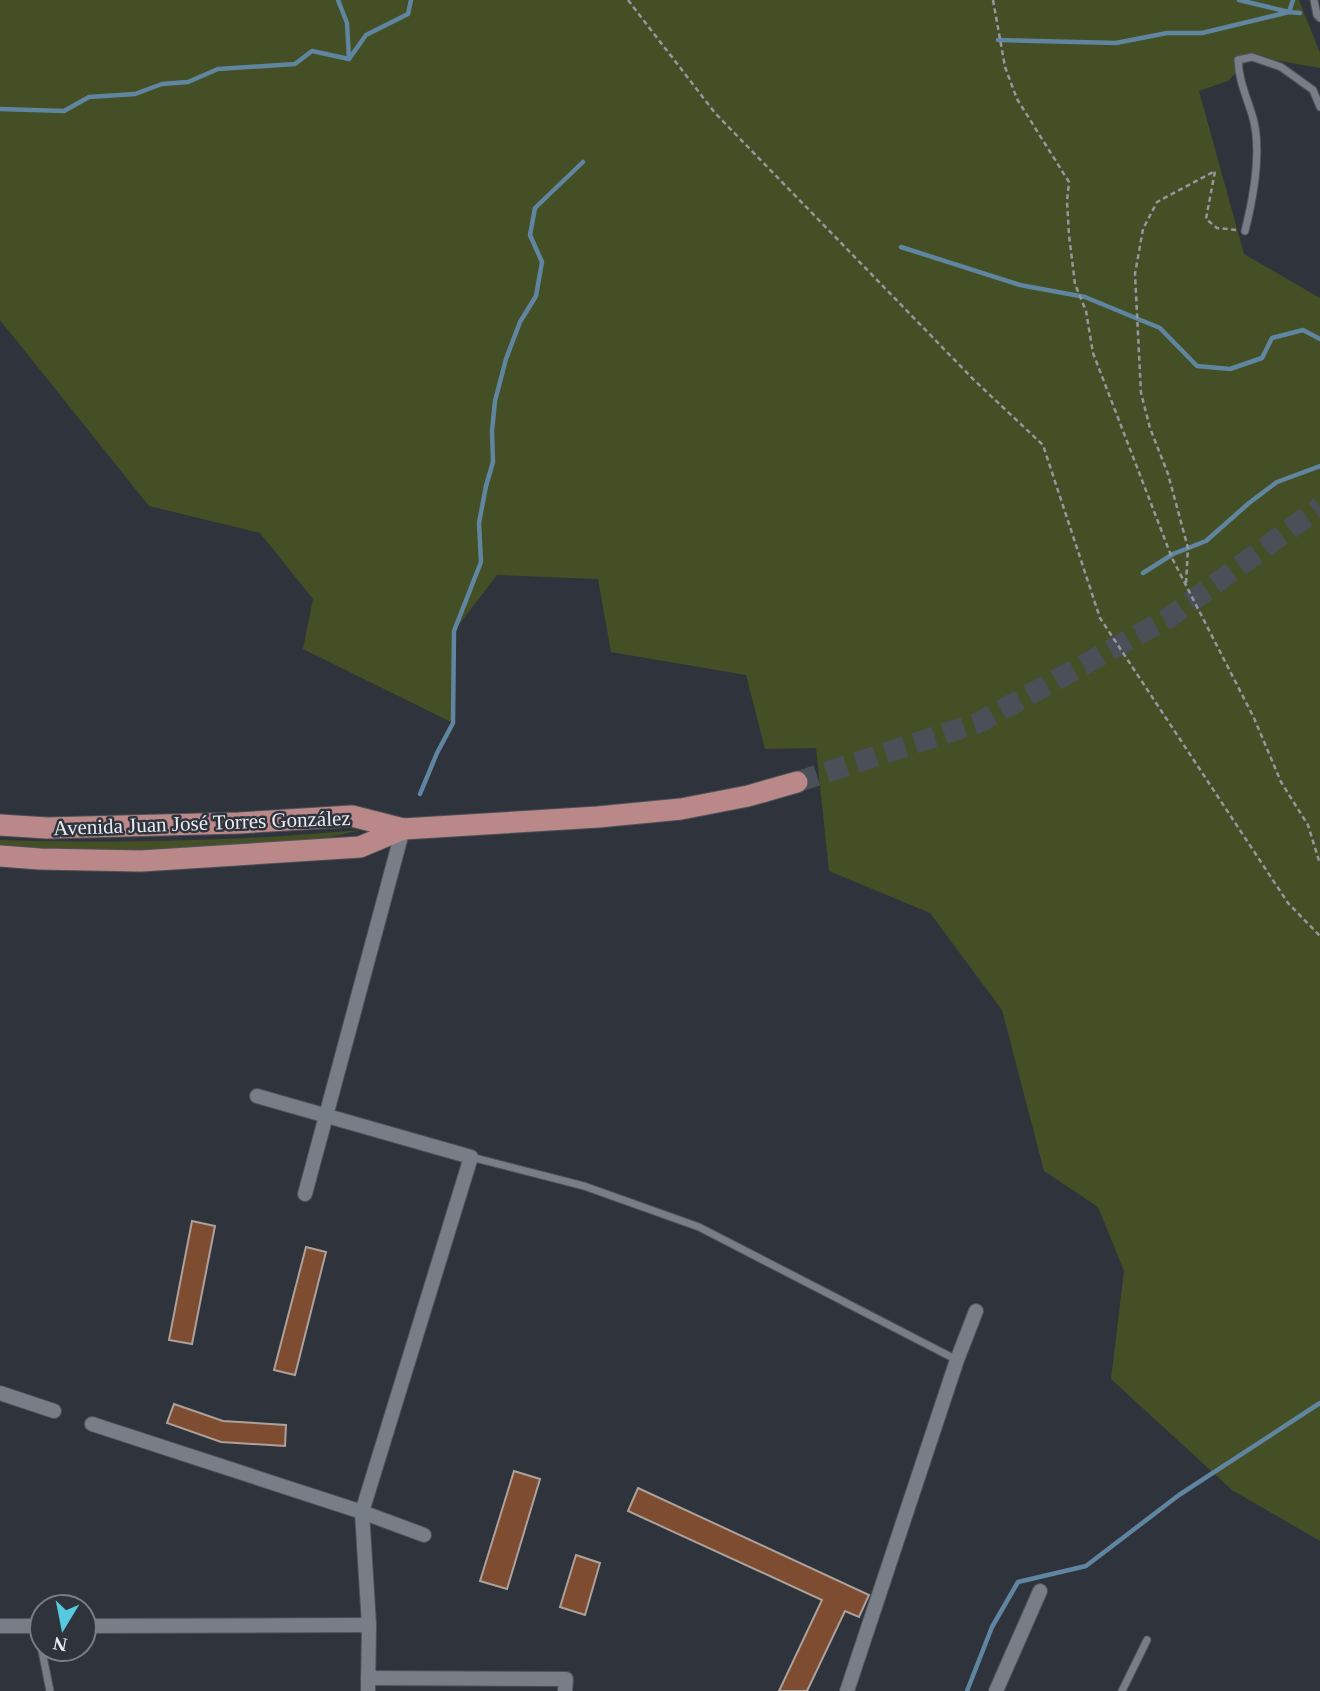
<svg xmlns="http://www.w3.org/2000/svg" width="1320" height="1691" font-family="'Times New Roman',serif">
  <style>
    .green { fill: #454f25 }
    .lines { fill: none; stroke-linecap: round; stroke-linejoin: round }
    .stream { stroke: #6085a0; stroke-width: 4.5 }
    .building { fill: #7e4c30; stroke: #ada19b; stroke-width: 2 }
    .primary-tunnel { stroke: #4b4f57; stroke-width: 21; stroke-dasharray: 21 10; stroke-linecap: butt }
    .lane-casing { stroke: #4e5259; stroke-width: 9 }
    .street-casing { stroke: #4e5259; stroke-width: 16 }
    .primary-casing { stroke: #4e5259; stroke-width: 23 }
    .path { stroke: #94979f; stroke-width: 2.5; stroke-dasharray: 5 3.5; stroke-linecap: butt }
    .lane { stroke: #787e87; stroke-width: 7 }
    .street { stroke: #787e87; stroke-width: 14 }
    .primary { stroke: #ba8889; stroke-width: 21 }
    .labels { text-anchor: middle; stroke-width: 5; stroke-linejoin: round; paint-order: stroke }
    .street-label { font-size: 21px; fill: #eaedf3; stroke: #2f333c }
  </style>
  <rect width="100%" height="100%" fill="#2f333c"/>
  <g class="green">
    <path d="M0,0H1299L1320,53V68L1252,56L1228,81L1199,91L1244,254L1320,298V1541L1232,1490L1111,1379L1124,1271L1098,1207L1044,1171L1002,1010L930,913L829,871L816,748L765,749L746,675L611,652L598,579L497,575L454,631L453,723L303,649L313,599L260,533L149,506L0,320Z"/>
    <path d="M360,830L307,843L68,854L0,850V840C119,844 241,841 360,830Z"/>
  </g>
  <g class="lines">
    <g class="stream">
      <path d="M338,0L347,23L349,59"/>
      <path d="M1239,0L1289,12L1293,0"/>
      <path d="M998,40L1116,43L1167,33H1202L1289,12L1300,13"/>
      <path d="M0,109L64,111L89,97L135,94L162,84L188,82L218,69L295,64L312,51L349,59L366,35L408,14L411,0"/>
      <path d="M901,247L1020,285L1085,297L1160,328L1197,366L1230,369L1262,358L1272,338L1303,330L1320,339"/>
      <path d="M1143,573L1173,554L1206,541L1249,503L1277,482L1320,466"/>
      <path d="M420,794L437,753L453,723L454,631L481,562L479,523L486,486L493,462L492,431L495,401L506,359L520,322L536,296L542,262L530,235L535,208L583,162"/>
      <path d="M967,1691L992,1627L1018,1582L1086,1566L1179,1495L1320,1403"/>
    </g>
  </g>
  <g class="building">
    <path d="M192,1221L215,1226L192,1344L169,1340Z"/>
    <path d="M306,1247L326,1252L295,1375L274,1370Z"/>
    <path d="M174,1404L223,1421L286,1425L285,1446L221,1442L167,1423Z"/>
    <path d="M514,1471L540,1479L507,1589L480,1581Z"/>
    <path d="M638,1488L869,1595L859,1617L845,1611L807,1691H779L822,1600L628,1511Z"/>
    <path d="M576,1555L600,1563L585,1615L560,1607Z"/>
  </g>
  <g class="lines">
    <path class="primary-tunnel" d="M797,782L980,722L1170,617L1320,507"/>
    <g class="lane-casing">
      <g id="lane">
        <path d="M1314,0L1317,15L1320,18"/>
        <path d="M1245,231C1253,199 1262,151 1253,118C1247,97 1239,82 1238,60L1252,57L1281,67L1313,90L1320,107"/>
        <path d="M471,1157L584,1186L699,1227L957,1360"/>
        <path d="M37,1626L50,1691"/>
        <path d="M1122,1691L1147,1640"/>
      </g>
    </g>
    <g class="street-casing">
      <g id="street">
        <path d="M257,1096L471,1157L362,1512L369,1625L368,1691"/>
        <path d="M305,1194L403,829"/>
        <path d="M0,1393L54,1411"/>
        <path d="M92,1424L362,1512L424,1535"/>
        <path d="M0,1626H42"/>
        <path d="M84,1626L369,1625"/>
        <path d="M368,1678L566,1679L565,1691"/>
        <path d="M847,1691L957,1360L976,1311"/>
        <path d="M996,1691L1040,1591"/>
      </g>
    </g>
    <g class="primary-casing">
      <g id="primary">
        <path d="M0,825L47,828L239,823L352,816L403,829L598,817L681,809L748,796L797,782"/>
        <path d="M0,856L40,859L141,861L360,847L403,829"/>
      </g>
    </g>
    <g class="path">
      <path d="M628,0L715,113L975,381L1043,445L1100,618L1288,903L1320,936"/>
      <path d="M993,0L1005,67L1017,99L1069,182L1067,201L1069,235L1075,284L1086,311L1093,353L1172,558L1254,718L1281,782L1308,825L1320,864"/>
      <path d="M1186,583L1188,548L1168,474L1150,428L1141,393L1135,274L1143,229L1157,202L1215,171L1206,219L1217,228L1236,230"/>
    </g>
    <use href="#lane" class="lane"/>
    <use href="#street" class="street"/>
    <use href="#primary" class="primary"/>
  </g>
  <g class="labels">
    <g class="street-label">
      <text transform="translate(202 823) rotate(-2)" y="7">Avenida Juan José Torres González</text>
    </g>
  </g>
  <g transform="translate(63 1628) rotate(190)"><circle r="33" fill="#2f333c" stroke="#7a7d85" stroke-width="2"/>
  <path d="M0-5L12 26L0 18L-12 26Z" fill="#56c9e1"/>
  <text y="-10" font-size="19" font-weight="bold" text-anchor="middle" fill="#eaedf3">N</text>
  </g>
</svg>
